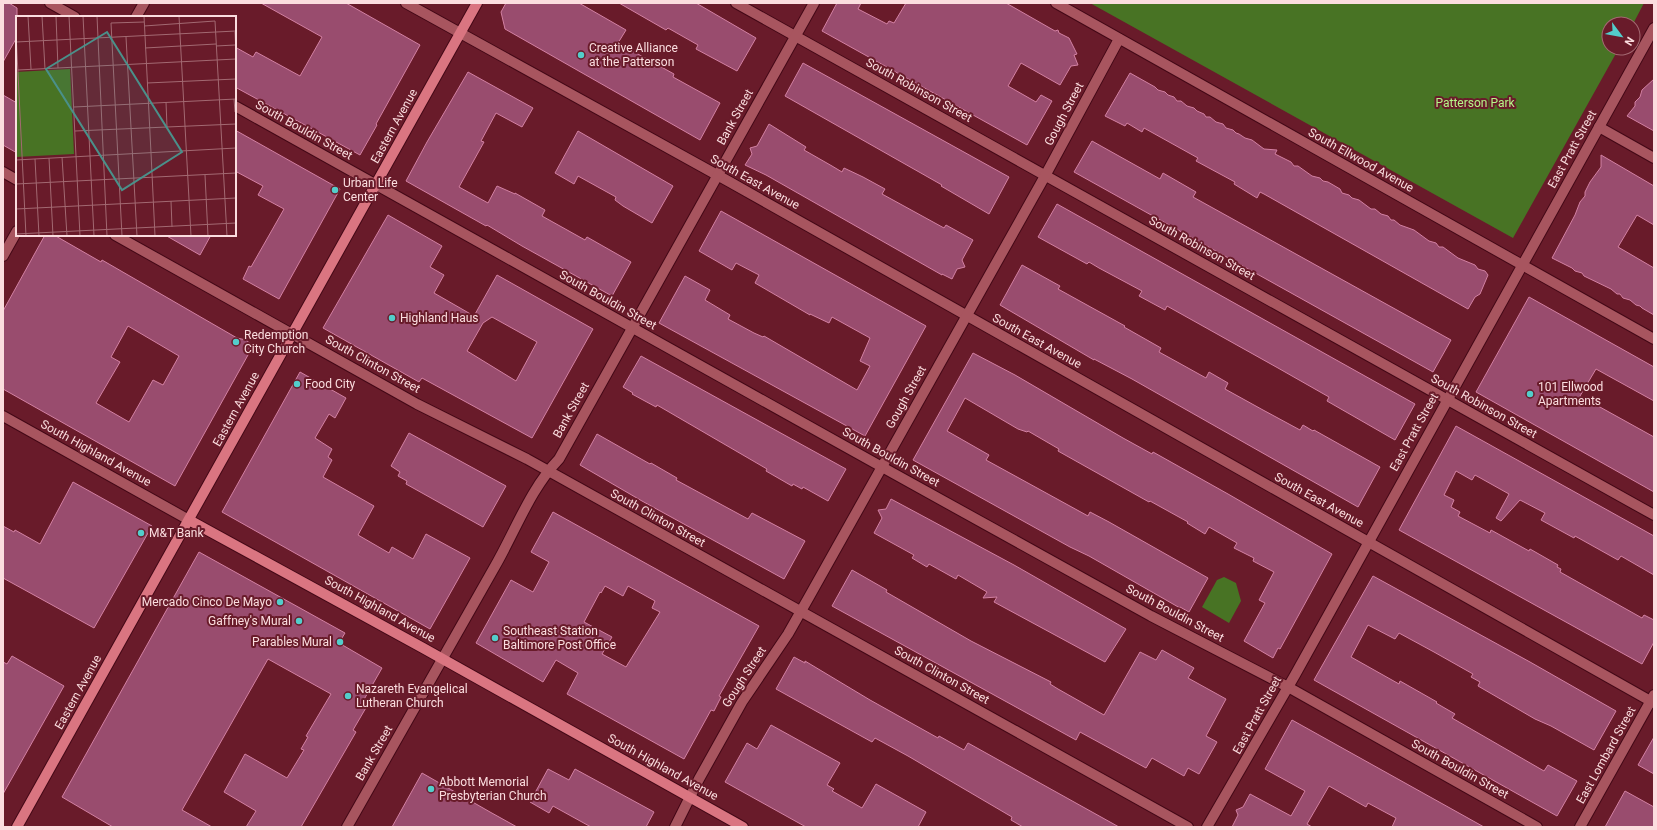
<svg xmlns="http://www.w3.org/2000/svg" width="1657" height="830" font-family="Roboto,sans-serif">
  <style>
    .green { fill: #487324 }
    .building { fill: #994c6e; stroke: #d381a3; fill-rule: evenodd }
    .lines { fill: none; stroke-linecap: round; stroke-linejoin: round }
    .minor-casing { stroke: #430816; stroke-width: 12 }
    .major-casing { stroke: #430816; stroke-width: 12 }
    .minor { stroke: #a8555f; stroke-width: 10 }
    .major { stroke: #da7581; stroke-width: 10 }
    .poi-dot { fill: #53cdcb; stroke: #691b2a; stroke-width: 1.5 }
    .labels { text-anchor: middle; stroke-width: 4; stroke-linejoin: round; paint-order: stroke }
    .poi-label { font-size: 12px; fill: #fbdddf; stroke: #691b2a; text-anchor: start }
    .street-label { font-size: 12px; fill: #fbdddf; stroke: #691b2a }
    .park-label { font-size: 12px; fill: #b5f688; stroke: #691b2a }
    .inset-road { fill: none; stroke: #a36972; stroke-width: 1 }
    .view { fill: #4a908a; fill-opacity: 0.15; stroke: #4a908a; stroke-width: 2 }
    .inset-edge { fill: none; stroke: #fbdddf; stroke-width: 2 }
  </style>
  <rect width="100%" height="100%" fill="#691b2a"/>
  <g class="green">
    <path d="M1090,3H1644L1633,24H1609V48H1619L1513,238Z"/>
    <path d="M1224,577L1236,583L1241,601L1229,623L1202,607L1217,580Z"/>
  </g>
  <g class="building">
    <path d="M3,3H9L17,8V37L3,62Z"/>
    <path d="M261,3H346L420,45L376,124L377,125L360,155L235,87V47L253,57L256,52L300,76L322,37Z"/>
    <path d="M506,3H579L626,30L618,43L674,74L673,77L720,103L700,140L505,29L501,12Z"/>
    <path d="M619,3H696L756,38L737,71L696,49L698,45L668,28L666,30Z"/>
    <path d="M837,3H861L858,9L887,24L889,21L894,23L906,3H1006L1055,31L1058,30L1059,33L1069,38L1077,54L1074,55L1078,65L1071,66L1060,85L1021,63L1008,86L1036,102L1041,95L1052,101L1027,145L822,31Z"/>
    <path d="M803,63L1009,177L989,214L941,186L942,185L785,96Z"/>
    <path d="M468,72L533,108L522,127L496,113L481,141L484,142L459,187L488,203L497,186L515,194V193L545,210L542,216L585,240L587,237L631,262L612,296L522,246L487,225L486,226L406,181L427,142Z"/>
    <path d="M1130,73L1155,87L1158,90L1165,92L1168,95L1174,97L1177,101H1181L1187,106L1194,108L1197,111L1204,114L1206,117H1210L1216,122L1223,124L1226,128L1233,130L1236,133L1239,134L1245,138L1252,140L1264,149L1277,150L1275,154L1291,162L1294,166H1298L1312,176L1320,178L1323,181L1328,182L1340,189L1342,193L1349,195L1352,198L1359,200L1371,209H1375L1381,214L1388,216L1391,220H1394L1400,225L1414,230L1429,241L1436,243L1439,247H1443L1458,258L1475,265L1478,269L1485,271L1488,275L1480,294L1475,297L1468,309L1264,194L1260,192L1257,198L1234,184L1235,182L1196,161L1198,158L1144,128L1142,132L1127,123L1125,126L1105,116Z"/>
    <path d="M1654,79V131L1627,116L1635,106V102L1640,97L1642,90Z"/>
    <path d="M3,95L17,103V153L3,145Z"/>
    <path d="M769,124L806,147L804,150L832,166L842,172L844,168L863,177L885,189L882,194L944,228L946,225L973,240L962,260L965,267L957,269L952,279L942,274V275L766,175L745,165L752,154L750,148L757,146Z"/>
    <path d="M235,130L340,189L279,299L243,279L249,266L251,267L284,209L258,195L263,186L235,171Z"/>
    <path d="M578,131L673,186L652,223L623,206L615,200L616,197L578,176L574,184L555,173Z"/>
    <path d="M1092,141L1160,179L1163,173L1196,192L1193,197L1451,340L1433,372L1074,172Z"/>
    <path d="M1601,155L1654,186V225L1637,215L1618,247L1654,268V315L1642,308L1640,306L1636,305L1630,300L1623,298L1620,294H1617L1611,289L1584,276L1582,273L1575,271L1572,268L1552,258L1575,215L1580,202L1585,196V192L1590,182L1601,167Z"/>
    <path d="M1057,204L1415,404L1395,440L1327,401L1329,397L1278,368L1167,306L1165,310L1139,296L1142,291L1099,268L1089,262L1087,264L1038,237Z"/>
    <path d="M721,211L926,326L865,436L659,323L685,276L710,290L705,300L730,315L728,319L754,333L763,337L764,336L857,390L870,366L860,361L870,338L832,317L829,323L810,314V315L755,283L759,275L736,263L732,270L699,251Z"/>
    <path d="M388,215L442,246L430,267L444,275L434,293L474,316L497,275L593,329L532,438L422,378L419,382L323,328ZM492,317L537,342L516,381L467,351L483,323Z"/>
    <path d="M45,235H54L101,262L102,260L237,338L246,340L253,346L175,486L3,389V311ZM128,326L179,356L163,385L153,380L129,422L96,403L120,362L111,357Z"/>
    <path d="M165,235H211L200,255Z"/>
    <path d="M1022,265L1060,286L1058,289L1125,326L1124,327L1161,348L1159,352L1179,363L1206,378L1209,372L1228,383L1225,389L1263,410L1300,430L1303,425L1313,431L1314,430L1380,467L1358,507L1132,379L1094,359V360L1000,305Z"/>
    <path d="M1529,297L1654,367V401L1596,369L1580,396L1654,437V492L1476,392Z"/>
    <path d="M973,353L1015,375L1123,438L1152,454L1153,452L1228,494L1332,554L1280,649L1278,648L1273,658L1244,641L1265,603L1259,600L1274,572L1253,561L1254,558L1234,548L1237,543L1209,527L1205,534L1187,523L1188,522L1150,501L1149,502L1058,451L1059,449L1028,431L1027,432L1018,429L965,398L947,431L989,455L986,460L1088,516L1090,512L1109,522L1208,578L1189,612L1180,607V608L1089,556L1070,547L913,460Z"/>
    <path d="M641,356L846,469L828,501L803,487L802,489L793,484L792,486L766,471L767,469L657,405L656,407L632,394L633,393L623,387Z"/>
    <path d="M300,372L346,398L335,418L329,414L315,438L332,449L328,457L332,460L323,477L374,506L358,535L389,553L392,547L413,559L426,534L470,558L430,629L222,512Z"/>
    <path d="M1456,426L1654,536V575L1621,556L1618,560L1575,536L1574,538L1541,520L1545,513L1520,500L1501,521L1496,518L1509,494L1475,475L1472,480L1456,471L1444,495L1454,500L1451,507L1460,512L1458,516L1490,533L1491,530L1529,551L1530,549L1558,565L1557,567L1561,569L1560,572L1642,618L1644,615L1654,620V642L1642,664L1399,530Z"/>
    <path d="M409,433L506,486L483,527L406,484L407,481L398,476L400,472L391,466Z"/>
    <path d="M597,434L650,464L651,463L677,478L676,480L748,519L752,513L805,541L784,579L642,501L580,465Z"/>
    <path d="M73,482L152,526L94,628L3,578V526L14,532L15,530L40,544Z"/>
    <path d="M891,499L1014,565L1126,629L1105,662L994,602L997,597L983,598L987,592L958,575L956,579L929,564L927,567L912,558L914,555L874,533L882,518L878,510L886,509Z"/>
    <path d="M553,512L759,626L719,696L721,697L714,711L711,710L684,759L567,694L578,673L556,660L543,682L476,643L511,580L533,592L549,562L531,552ZM605,586L623,596L628,586L655,601L652,608L660,612L626,667L602,654L612,637L584,622L600,592L601,593Z"/>
    <path d="M199,552L345,633L339,643L382,668L362,703L367,706L353,730L356,732L301,827H246L256,811L224,792L245,754L287,778L304,750L301,749L308,737L306,736L331,694L268,659L182,810L212,827H113L62,797Z"/>
    <path d="M852,570L887,590L886,592L971,641L1051,682L1050,684L1058,689L1104,715L1140,652L1156,660L1162,650L1194,668L1188,678L1226,699L1206,736L1217,742L1199,774L1188,768L1184,776L1152,758L1146,768L1080,732L1076,740L832,606Z"/>
    <path d="M1373,576L1530,662L1616,711L1594,750L1551,726L1535,719L1478,686L1480,682L1471,677L1473,674L1434,652L1399,633L1395,639L1368,625L1351,657L1399,684L1400,681L1437,702L1436,703L1455,714L1452,718L1544,771L1548,765L1577,781L1557,816L1314,680Z"/>
    <path d="M12,656L64,686L3,794V662L7,664Z"/>
    <path d="M794,657L805,663V661L870,700L938,738L939,736L964,750L968,743L1119,827H1023L1011,820L1012,817L908,756L875,738L872,742L776,689Z"/>
    <path d="M1292,720L1414,788L1484,827H1392L1396,818L1368,803L1366,807L1329,786L1307,824L1312,827H1232L1238,815L1236,810L1243,807L1250,794L1291,816L1305,791L1265,769Z"/>
    <path d="M771,725L840,763L827,785L834,789L832,791L862,808L876,784L926,812L918,827H806L725,782L747,743L757,749Z"/>
    <path d="M1654,737V774L1638,765Z"/>
    <path d="M548,769L569,780L575,769L654,812L646,827H591L553,806L549,813L530,802Z"/>
    <path d="M422,773L490,812L517,827H392Z"/>
    <path d="M1625,791L1654,807V827H1605Z"/>
  </g>
  <g class="lines">
    <g class="minor-casing">
      <g id="minor">
        <path d="M50,3L75,17"/>
        <path d="M406,3L728,181L1654,703"/>
        <path d="M736,3L1654,515"/>
        <path d="M1056,3L1654,339"/>
        <path d="M136,17L144,3"/>
        <path d="M235,106L882,467L1151,616L1288,687L1537,827"/>
        <path d="M1599,127L1654,158"/>
        <path d="M3,172L17,180"/>
        <path d="M115,235L417,404L527,459L1188,827"/>
        <path d="M3,256L17,231"/>
        <path d="M3,416L189,520"/>
        <path d="M347,827C396,741 445,654 494,568C515,532 530,489 559,459L814,3"/>
        <path d="M675,827L699,779L742,702L788,634L809,597L1045,176L1119,39"/>
        <path d="M1207,827L1295,675L1654,28"/>
        <path d="M1580,827L1654,695"/>
      </g>
    </g>
    <g class="major-casing">
      <g id="major">
        <path d="M189,520L423,648L743,827"/>
        <path d="M17,827L477,3"/>
      </g>
    </g>
    <use href="#minor" class="minor"/>
    <use href="#major" class="major"/>
  </g>
  <g class="poi-dot">
    <circle cx="581" cy="55" r="4"/>
    <circle cx="335" cy="190" r="4"/>
    <circle cx="392" cy="318" r="4"/>
    <circle cx="236" cy="342" r="4"/>
    <circle cx="297" cy="384" r="4"/>
    <circle cx="1530" cy="394" r="4"/>
    <circle cx="141" cy="533" r="4"/>
    <circle cx="280" cy="602" r="4"/>
    <circle cx="299" cy="621" r="4"/>
    <circle cx="495" cy="638" r="4"/>
    <circle cx="340" cy="642" r="4"/>
    <circle cx="348" cy="696" r="4"/>
    <circle cx="431" cy="789" r="4"/>
  </g>
  <g class="labels">
    <g class="poi-label">
      <text x="589" y="52">Creative Alliance<tspan x="589" dy="14">at the Patterson</tspan></text>
      <text x="343" y="187">Urban Life<tspan x="343" dy="14">Center</tspan></text>
      <text x="400" y="322">Highland Haus</text>
      <text x="244" y="339">Redemption<tspan x="244" dy="14">City Church</tspan></text>
      <text x="305" y="388">Food City</text>
      <text x="1538" y="391">101 Ellwood<tspan x="1538" dy="14">Apartments</tspan></text>
      <text x="149" y="537">M&amp;T Bank</text>
      <text x="272" y="606" text-anchor="end">Mercado Cinco De Mayo</text>
      <text x="291" y="625" text-anchor="end">Gaffney's Mural</text>
      <text x="503" y="635">Southeast Station<tspan x="503" dy="14">Baltimore Post Office</tspan></text>
      <text x="332" y="646" text-anchor="end">Parables Mural</text>
      <text x="356" y="693">Nazareth Evangelical<tspan x="356" dy="14">Lutheran Church</tspan></text>
      <text x="439" y="786">Abbott Memorial<tspan x="439" dy="14">Presbyterian Church</tspan></text>
    </g>
    <g class="street-label">
      <text transform="translate(919 90) rotate(29)" y="4">South Robinson Street</text>
      <text transform="translate(1064 114) rotate(-62)" y="4">Gough Street</text>
      <text transform="translate(735 117) rotate(-61)" y="4">Bank Street</text>
      <text transform="translate(394 126) rotate(-61)" y="4">Eastern Avenue</text>
      <text transform="translate(304 130) rotate(29)" y="4">South Bouldin Street</text>
      <text transform="translate(1572 149) rotate(-61)" y="4">East Pratt Street</text>
      <text transform="translate(1361 160) rotate(29)" y="4">South Ellwood Avenue</text>
      <text transform="translate(755 182) rotate(29)" y="4">South East Avenue</text>
      <text transform="translate(1202 248) rotate(29)" y="4">South Robinson Street</text>
      <text transform="translate(608 300) rotate(29)" y="4">South Bouldin Street</text>
      <text transform="translate(1037 341) rotate(29)" y="4">South East Avenue</text>
      <text transform="translate(373 364) rotate(29)" y="4">South Clinton Street</text>
      <text transform="translate(906 397) rotate(-61)" y="4">Gough Street</text>
      <text transform="translate(1484 406) rotate(29)" y="4">South Robinson Street</text>
      <text transform="translate(236 409) rotate(-61)" y="4">Eastern Avenue</text>
      <text transform="translate(571 410) rotate(-61)" y="4">Bank Street</text>
      <text transform="translate(1414 432) rotate(-61)" y="4">East Pratt Street</text>
      <text transform="translate(96 453) rotate(29)" y="4">South Highland Avenue</text>
      <text transform="translate(891 457) rotate(29)" y="4">South Bouldin Street</text>
      <text transform="translate(1319 500) rotate(29)" y="4">South East Avenue</text>
      <text transform="translate(658 518) rotate(29)" y="4">South Clinton Street</text>
      <text transform="translate(380 609) rotate(29)" y="4">South Highland Avenue</text>
      <text transform="translate(1175 613) rotate(28)" y="4">South Bouldin Street</text>
      <text transform="translate(942 675) rotate(29)" y="4">South Clinton Street</text>
      <text transform="translate(744 677) rotate(-57)" y="4">Gough Street</text>
      <text transform="translate(78 692) rotate(-61)" y="4">Eastern Avenue</text>
      <text transform="translate(1257 715) rotate(-61)" y="4">East Pratt Street</text>
      <text transform="translate(374 753) rotate(-60)" y="4">Bank Street</text>
      <text transform="translate(1606 755) rotate(-61)" y="4">East Lombard Street</text>
      <text transform="translate(663 767) rotate(29)" y="4">South Highland Avenue</text>
      <text transform="translate(1460 769) rotate(29)" y="4">South Bouldin Street</text>
    </g>
    <g class="park-label">
      <text x="1475" y="107">Patterson Park</text>
    </g>
  </g>
  <g transform="translate(16 16)">
    <rect width="220" height="220" fill="#691b2a"/>
    <path d="M54,53L58,138L0,141V56Z" fill="#487324"/>
    <path class="inset-road" d="M12,0L15,53M26,0L29,53M40,0L42,52M53,0L64,220M67,0L78,220M81,0L91,220M128,0L135,137M163,0L175,220M128,10L199,5L211,220M219,16L220,39M0,17L10,220M110,21L121,220M0,26L220,15M200,30L219,29M129,32L200,28M2,54L220,43M131,67L220,63M218,83L219,96M150,86L151,111M58,91L220,83M59,115L220,108M135,137L139,220M46,141L51,220M33,142L37,220M19,143L23,220M0,144L220,132M189,159L192,220M0,168L220,157M155,185L156,211M0,193L220,182M0,218L220,207M106,220L95,7L128,6"/>
    <path class="view" d="M91,16L166,136L106,174L30,53Z"/>
    <rect width="220" height="220" class="inset-edge"/>
  </g>
  <rect width="1657" height="830" fill="none" stroke="#fbdddf" stroke-width="8"/>
  <g transform="translate(1621 36) rotate(122)"><circle r="19" fill="#691b2a" stroke="#a36972"/>
  <path d="M0-3L7 15L0 10L-7 15Z" fill="#53cdcb"/>
  <text y="-6" font-size="11" font-weight="bold" text-anchor="middle" fill="#fbdddf">N</text>
  </g>
</svg>
